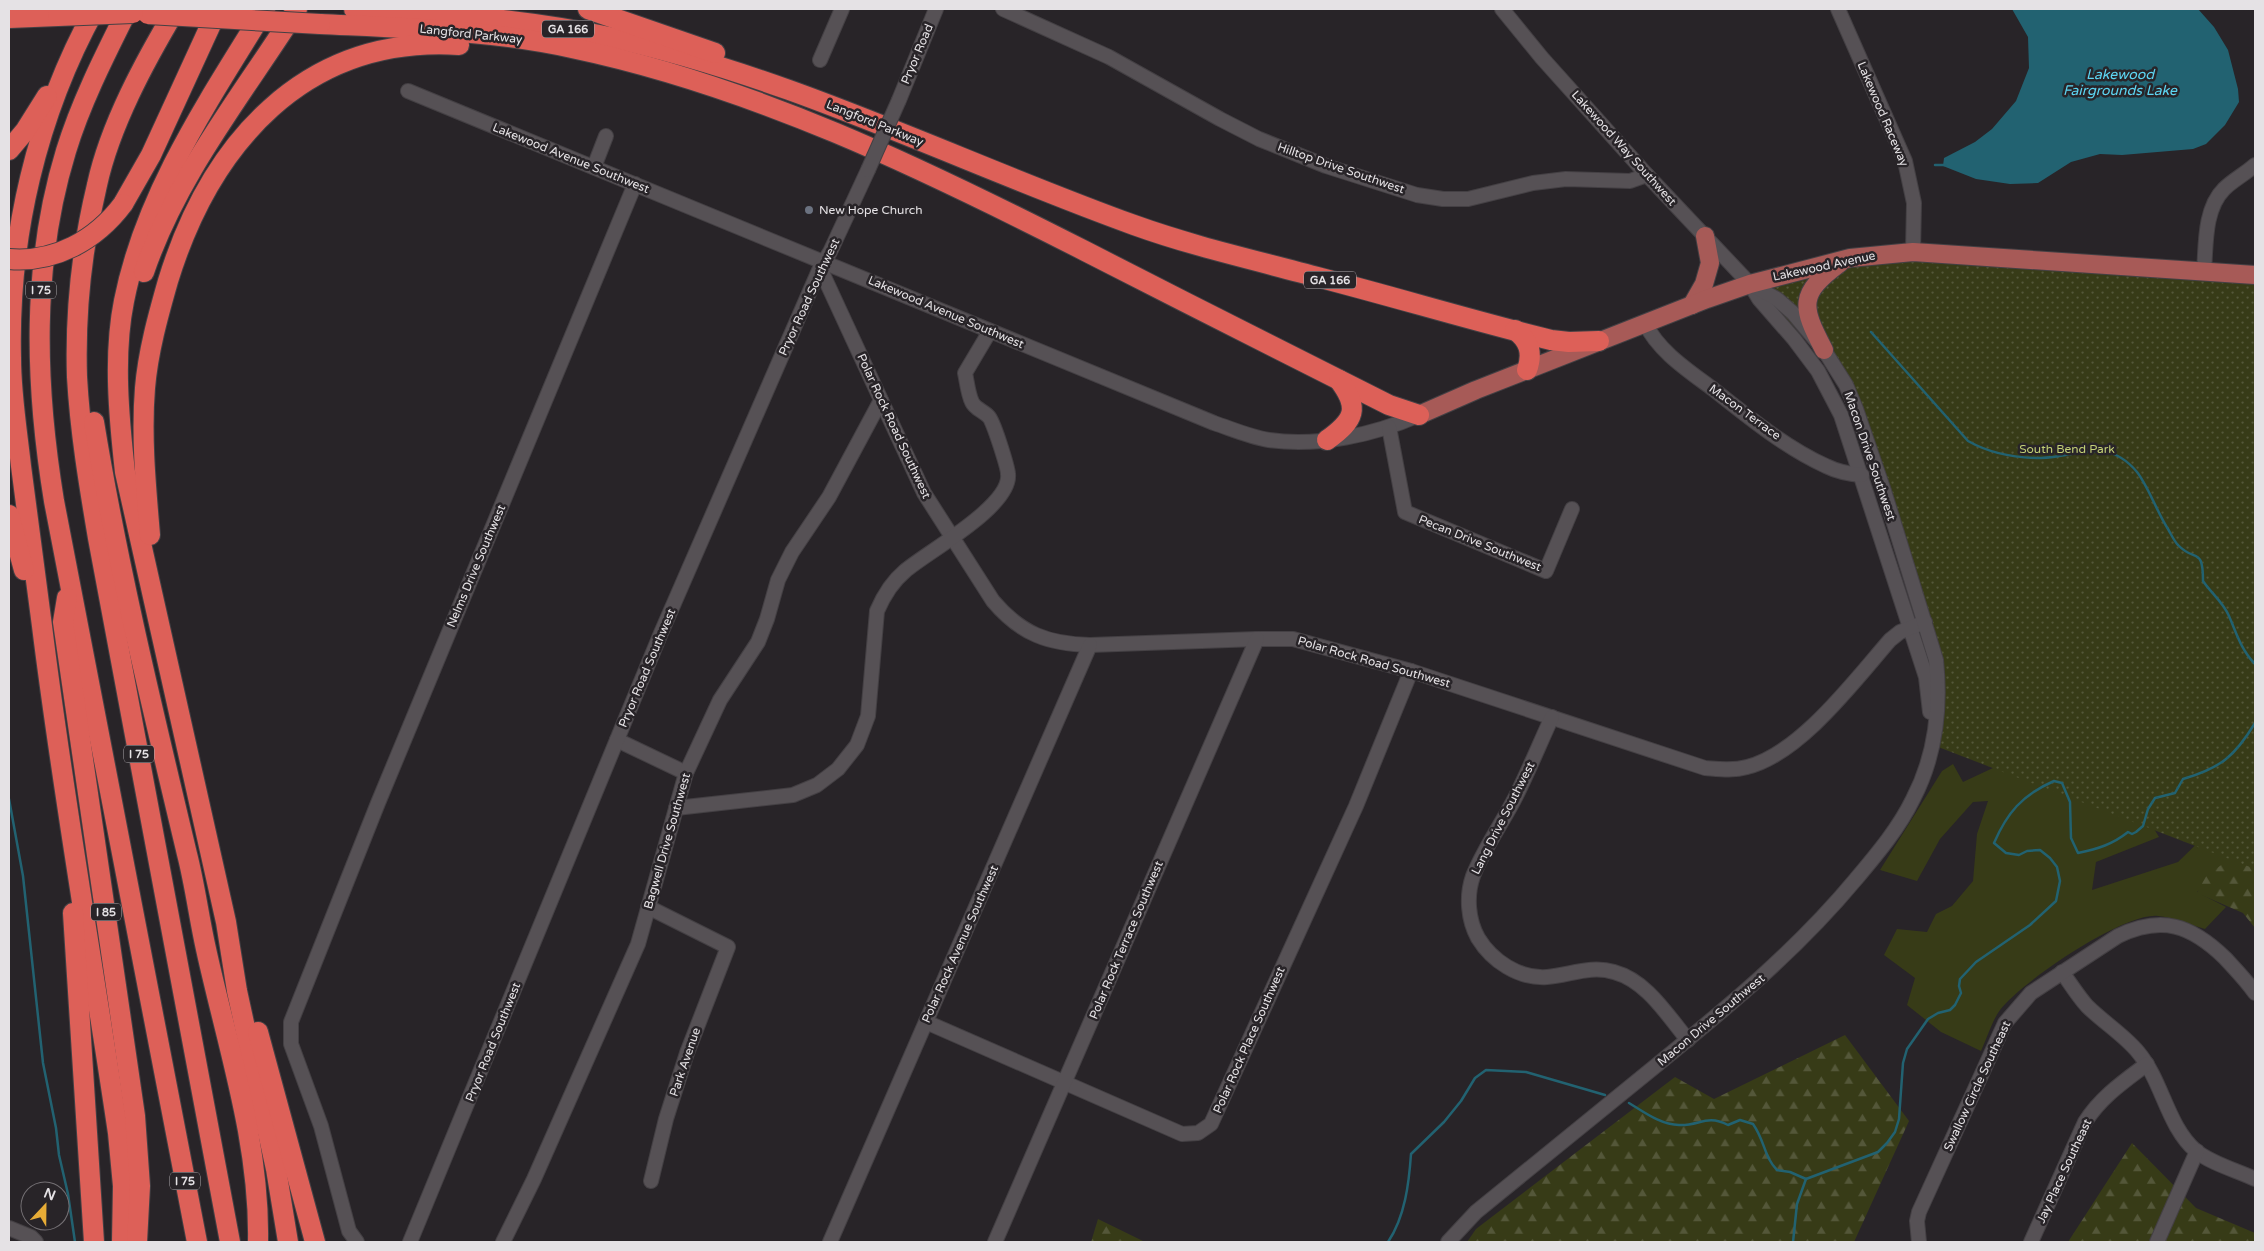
<svg xmlns="http://www.w3.org/2000/svg" width="2264" height="1251" font-family="'Varela Round',sans-serif">
  <style>
    .green { fill: #373b17 }
    .forest { fill: url(#forest-firs) }
    .park { fill: url(#park-dots) }
    .water { fill: #226271 }
    .lines { fill: none; stroke-linecap: round; stroke-linejoin: round }
    .stream { stroke: #226271; stroke-width: 2.5 }
    .minor-casing { stroke: #444044; stroke-width: 16 }
    .major-casing { stroke: #444044; stroke-width: 20 }
    .highway-casing { stroke: #444044; stroke-width: 22 }
    .minor { stroke: #565155; stroke-width: 14 }
    .major { stroke: #a75a57; stroke-width: 18 }
    .highway { stroke: #dd6058; stroke-width: 20 }
    .minor-bridge-casing { stroke: #444044; stroke-width: 16; stroke-linecap: butt }
    .highway-bridge-casing { stroke: #444044; stroke-width: 22; stroke-linecap: butt }
    .minor-bridge { stroke: #565155; stroke-width: 14 }
    .highway-bridge { stroke: #dd6058; stroke-width: 20 }
    .worship-dot { fill: #6b7280; stroke: #282428; stroke-width: 2 }
    .labels { text-anchor: middle; stroke-width: 5; stroke-linejoin: round; paint-order: stroke }
    .shield { fill: #282428; stroke: #aca9ac; stroke-width: 1 }
    .shield-label { font-size: 11px; font-weight: bold; fill: #e5e2e5 }
    .street-label { font-size: 12px; fill: #e5e2e5; stroke: #282428 }
    .poi-label { font-size: 12px; fill: #e5e2e5; stroke: #282428; text-anchor: start }
    .park-label { font-size: 12px; fill: #c3d076; stroke: #282428 }
    .water-label { font-size: 14px; font-style: italic; fill: #5dd6f3; stroke: #282428 }
  </style>
  <defs>
    <pattern id="forest-firs" width="22" height="20" patternUnits="userSpaceOnUse" patternTransform="scale(1.25)"><rect width="22" height="20" fill="#373b17"/><path d="M5 1l3.5 6h-7zM16 11l3.5 6h-7z" fill="#545739"/></pattern>
    <pattern id="park-dots" width="8" height="8" patternUnits="userSpaceOnUse" patternTransform="scale(1.25)"><rect width="8" height="8" fill="#373b17"/><path d="M2 2h.1M6 6h.1" fill="none" stroke="#545739" stroke-width="1.8" stroke-linecap="round"/></pattern>
  </defs>
  <rect width="100%" height="100%" fill="#282428"/>
  <path class="green" d="M2010,760L2134,796L2159,837L2096,862L2092,890L2178,862L2255,787V840L2197,892L2226,907L2205,929C2190,925 2173,917 2158,916C2124,912 2020,983 2000,1010C1992,1021 1987,1038 1981,1051L1941,1032L1907,1005L1915,978L1884,955L1897,929L1927,932L1936,914L1952,906L1973,881L1977,834L1988,801L1973,802L1940,839L1917,881L1880,870L1942,771L1953,764L1963,782Z"/>
  <g class="forest">
    <path d="M2255,840V928L2243,913L2197,893L2205,877Z"/>
    <path d="M1845,1035L1909,1121L1854,1242H1467L1476,1229L1675,1077L1714,1099Z"/>
    <path d="M2132,1143L2196,1208L2255,1233V1242H2068Z"/>
    <path d="M1098,1219L1145,1242H1091Z"/>
  </g>
  <path class="park" d="M1913,252L2255,269V869L1933,745L1925,622L1837,369L1750,284Z"/>
  <path class="water" d="M2012,9H2198L2214,27L2228,50L2238,89L2239,102L2225,125L2206,144L2193,149L2122,155L2100,154L2071,162L2038,183L2010,184L1976,179L1943,166L1944,158L1975,142L1992,129L2016,101L2029,68L2028,37Z"/>
  <g class="lines">
    <g class="stream">
      <path d="M1935,165H1945"/>
      <path d="M1871,332L1968,441C1991,454 2015,458 2041,458C2078,457 2107,436 2137,472C2148,486 2157,512 2168,529C2171,534 2174,541 2178,545C2195,563 2203,546 2203,581C2211,593 2223,602 2229,616C2236,632 2241,650 2255,664"/>
      <path d="M9,799L23,876L43,1063L56,1128L59,1155L68,1194L75,1242"/>
      <path d="M1629,1103C1644,1112 1661,1125 1679,1125C1700,1126 1706,1114 1728,1125L1740,1120L1753,1124C1765,1141 1764,1157 1777,1170L1790,1172L1806,1179"/>
      <path d="M1806,1179L1878,1152L1887,1143L1895,1132L1899,1119L1903,1063L1907,1049L1928,1019L1938,1013L1950,1010L1955,1005L1961,993L1959,986L1960,979L1976,962L2030,925L2056,901L2060,881L2057,867L2050,858L2040,850L2027,851L2019,855L2006,853L1994,843C2007,813 2022,795 2054,781L2062,783L2070,802L2071,838L2078,853C2098,849 2113,844 2128,832L2132,834L2136,832L2143,826L2148,809L2155,798L2175,793L2183,779C2221,768 2235,756 2255,723"/>
      <path d="M1388,1242C1405,1217 1409,1183 1411,1154L1444,1122L1461,1101L1475,1078L1486,1070L1526,1072L1605,1095"/>
      <path d="M1793,1242L1797,1204L1806,1179"/>
    </g>
    <g class="minor-casing">
      <g id="minor">
        <path d="M1003,9L1109,57L1220,119L1259,139L1326,166L1417,195L1443,199H1468L1533,183L1566,179L1630,181L1647,175"/>
        <path d="M1502,9L1542,58L1647,175L1750,284L1759,299L1794,339L1818,371L1841,415L1926,677L1930,712"/>
        <path d="M1838,9L1905,161L1914,203L1913,252"/>
        <path d="M820,60L842,9"/>
        <path d="M408,91L1214,423C1232,429 1250,437 1269,440C1318,447 1374,435 1419,415"/>
        <path d="M899,100L936,9"/>
        <path d="M594,167L606,136"/>
        <path d="M820,268L924,493L993,601C1021,634 1048,644 1090,645L1257,639H1293L1411,671L1705,768C1719,769 1733,771 1747,767C1800,754 1855,680 1890,640L1900,632L1925,622"/>
        <path d="M2204,272C2206,245 2204,209 2224,189C2233,180 2245,174 2255,165"/>
        <path d="M1645,323C1658,351 1689,371 1713,389C1747,416 1786,448 1826,466C1838,472 1848,474 1862,475"/>
        <path d="M1389,427L1405,512L1546,571L1572,509"/>
        <path d="M1552,717C1540,743 1529,770 1516,796C1503,822 1484,848 1473,876C1466,896 1468,920 1478,938C1492,961 1519,979 1547,977C1570,975 1591,965 1614,972C1647,981 1667,1015 1688,1040"/>
        <path d="M617,740L686,773"/>
        <path d="M676,808L793,795L817,785L838,769L857,745L868,716L877,611C883,597 893,581 905,571C927,552 1012,506 1008,474C1008,468 993,420 989,417C984,411 975,409 972,402C968,394 967,382 965,373L990,331"/>
        <path d="M648,907L728,947L687,1053L666,1119L651,1181"/>
        <path d="M2062,972C2070,983 2078,996 2087,1006C2103,1022 2124,1035 2138,1052C2163,1082 2167,1126 2196,1151C2212,1164 2236,1170 2255,1179"/>
        <path d="M926,1022L1182,1134L1198,1133L1211,1124L1356,806L1411,671"/>
        <path d="M9,1228L31,1237L36,1242"/>
        <path d="M357,1242L349,1231L321,1126L291,1044V1022L378,803L635,184"/>
        <path d="M410,1242L661,633L820,268L830,252L868,170"/>
        <path d="M503,1242L534,1179L638,944L686,773L720,700L758,642L767,619L778,580L792,552L829,497L881,400"/>
        <path d="M830,1242L1090,645"/>
        <path d="M995,1242L1257,639"/>
        <path d="M1448,1242L1476,1212C1536,1163 1597,1114 1658,1064C1729,1006 1797,950 1856,879C1877,854 1899,828 1913,799C1936,755 1941,708 1936,660L1884,491L1856,409L1846,385L1824,350L1793,313L1777,299L1750,284"/>
        <path d="M1919,1242L1917,1221L1919,1212L2005,1023L2031,993L2118,936C2162,915 2191,925 2225,958C2236,970 2246,980 2255,993"/>
        <path d="M2031,1242L2085,1122C2101,1097 2123,1082 2147,1064"/>
        <path d="M2157,1242L2197,1151"/>
      </g>
    </g>
    <g class="major-casing">
      <g id="major">
        <path d="M1692,305L1704,284L1710,263L1705,236"/>
        <path d="M1824,350C1801,306 1798,294 1840,263"/>
        <path d="M1419,415L1476,390L1707,299L1750,284L1850,258L1913,252L2255,275"/>
      </g>
    </g>
    <g class="highway-casing">
      <g id="highway">
        <path d="M95,9C37,114 8,237 11,358C11,394 17,430 21,466C28,520 35,573 42,626C63,796 93,964 118,1133L123,1186L122,1242"/>
        <path d="M128,9C105,55 81,102 66,151C31,265 35,385 54,501L197,1242"/>
        <path d="M176,9C145,61 110,125 97,185C82,247 75,313 77,377C80,431 89,485 98,538L230,1242"/>
        <path d="M265,9C209,100 145,194 124,301C113,355 119,418 125,472L226,922L237,991L276,1169L288,1242"/>
        <path d="M354,9C440,13 525,19 609,37C792,77 959,162 1134,225C1195,247 1259,261 1321,278C1398,298 1474,321 1551,340L1569,342L1599,341"/>
        <path d="M588,9L715,53"/>
        <path d="M9,18L58,16"/>
        <path d="M320,24C404,28 490,30 572,48C753,86 922,168 1085,251C1186,303 1288,354 1389,405L1419,415"/>
        <path d="M9,150L25,131L47,96"/>
        <path d="M123,204L151,155L218,9"/>
        <path d="M144,272C177,175 243,94 297,9"/>
        <path d="M1515,330C1529,340 1533,353 1527,370"/>
        <path d="M94,422C118,568 153,711 187,854C195,885 199,918 206,949C227,1045 260,1142 258,1242"/>
        <path d="M1327,440C1355,420 1360,408 1339,380"/>
        <path d="M9,515L24,570"/>
        <path d="M150,535C146,487 141,437 145,388C148,352 158,316 168,281C210,144 304,35 459,45"/>
        <path d="M67,598L63,622L135,1116L140,1186L137,1242"/>
        <path d="M73,913L94,1242"/>
        <path d="M258,1032L315,1242"/>
      </g>
    </g>
    <use href="#minor" class="minor"/>
    <use href="#major" class="major"/>
    <use href="#highway" class="highway"/>
    <g class="minor-bridge-casing">
      <path id="minor-bridge" d="M868,170L899,100"/>
    </g>
    <g class="highway-bridge-casing">
      <g id="highway-bridge">
        <path d="M148,14L320,24"/>
        <path d="M58,16L133,13"/>
        <path d="M9,259C55,263 96,240 123,204"/>
      </g>
    </g>
    <use href="#minor-bridge" class="minor-bridge"/>
    <use href="#highway-bridge" class="highway-bridge"/>
  </g>
  <circle class="worship-dot" cx="809" cy="210" r="5"/>
  <g class="labels">
    <g class="shield">
      <rect x="542" y="20.5" width="52" height="17" rx="4"/>
      <rect x="1304" y="271.5" width="52" height="17" rx="4"/>
      <rect x="26" y="281.5" width="30" height="17" rx="4"/>
      <rect x="124" y="745.5" width="30" height="17" rx="4"/>
      <rect x="91" y="903.5" width="30" height="17" rx="4"/>
      <rect x="170" y="1172.5" width="30" height="17" rx="4"/>
    </g>
    <g class="shield-label">
      <text x="568" y="33">GA 166</text>
      <text x="1330" y="284">GA 166</text>
      <text x="41" y="294">I 75</text>
      <text x="139" y="758">I 75</text>
      <text x="106" y="916">I 85</text>
      <text x="185" y="1185">I 75</text>
    </g>
    <g class="street-label">
      <text transform="translate(471 34) rotate(6)" y="4">Langford Parkway</text>
      <text transform="translate(917 54) rotate(-67)" y="4">Pryor Road</text>
      <text transform="translate(1883 114) rotate(67)" y="4">Lakewood Raceway</text>
      <text transform="translate(875 123) rotate(22)" y="4">Langford Parkway</text>
      <text transform="translate(1624 148) rotate(48)" y="4">Lakewood Way Southwest</text>
      <text transform="translate(571 158) rotate(22)" y="4">Lakewood Avenue Southwest</text>
      <text transform="translate(1341 168) rotate(19)" y="4">Hilltop Drive Southwest</text>
      <text transform="translate(1824 266) rotate(-12)" y="4">Lakewood Avenue</text>
      <text transform="translate(809 297) rotate(-65)" y="4">Pryor Road Southwest</text>
      <text transform="translate(946 312) rotate(23)" y="4">Lakewood Avenue Southwest</text>
      <text transform="translate(1745 412) rotate(36)" y="4">Macon Terrace</text>
      <text transform="translate(894 426) rotate(65)" y="4">Polar Rock Road Southwest</text>
      <text transform="translate(1870 456) rotate(71)" y="4">Macon Drive Southwest</text>
      <text transform="translate(1480 543) rotate(22)" y="4">Pecan Drive Southwest</text>
      <text transform="translate(476 566) rotate(-67)" y="4">Nelms Drive Southwest</text>
      <text transform="translate(1374 662) rotate(16)" y="4">Polar Rock Road Southwest</text>
      <text transform="translate(647 668) rotate(-67)" y="4">Pryor Road Southwest</text>
      <text transform="translate(1503 818) rotate(-63)" y="4">Lang Drive Southwest</text>
      <text transform="translate(667 841) rotate(-74)" y="4">Bagwell Drive Southwest</text>
      <text transform="translate(1126 940) rotate(-67)" y="4">Polar Rock Terrace Southwest</text>
      <text transform="translate(960 944) rotate(-66)" y="4">Polar Rock Avenue Southwest</text>
      <text transform="translate(1711 1020) rotate(-40)" y="4">Macon Drive Southwest</text>
      <text transform="translate(1249 1040) rotate(-66)" y="4">Polar Rock Place Southwest</text>
      <text transform="translate(493 1042) rotate(-68)" y="4">Pryor Road Southwest</text>
      <text transform="translate(685 1062) rotate(-71)" y="4">Park Avenue</text>
      <text transform="translate(1977 1086) rotate(-65)" y="4">Swallow Circle Southeast</text>
      <text transform="translate(2064 1171) rotate(-65)" y="4">Jay Place Southeast</text>
    </g>
    <g class="poi-label">
      <text x="819" y="214">New Hope Church</text>
    </g>
    <g class="park-label">
      <text x="2067" y="453">South Bend Park</text>
    </g>
    <g class="water-label">
      <text x="2120" y="79">Lakewood<tspan x="2120" dy="16">Fairgrounds Lake</tspan></text>
    </g>
  </g>
  <rect width="2264" height="1251" fill="none" stroke="#e5e2e5" stroke-width="20"/>
  <g transform="translate(45 1206) rotate(22)"><circle r="24" fill="#282428" stroke="#747074"/>
  <path d="M0-4L9 19L0 12L-9 19Z" fill="#e7ac36"/>
  <text y="-8" font-size="14" font-weight="bold" text-anchor="middle" fill="#e5e2e5">N</text>
  </g>
</svg>
